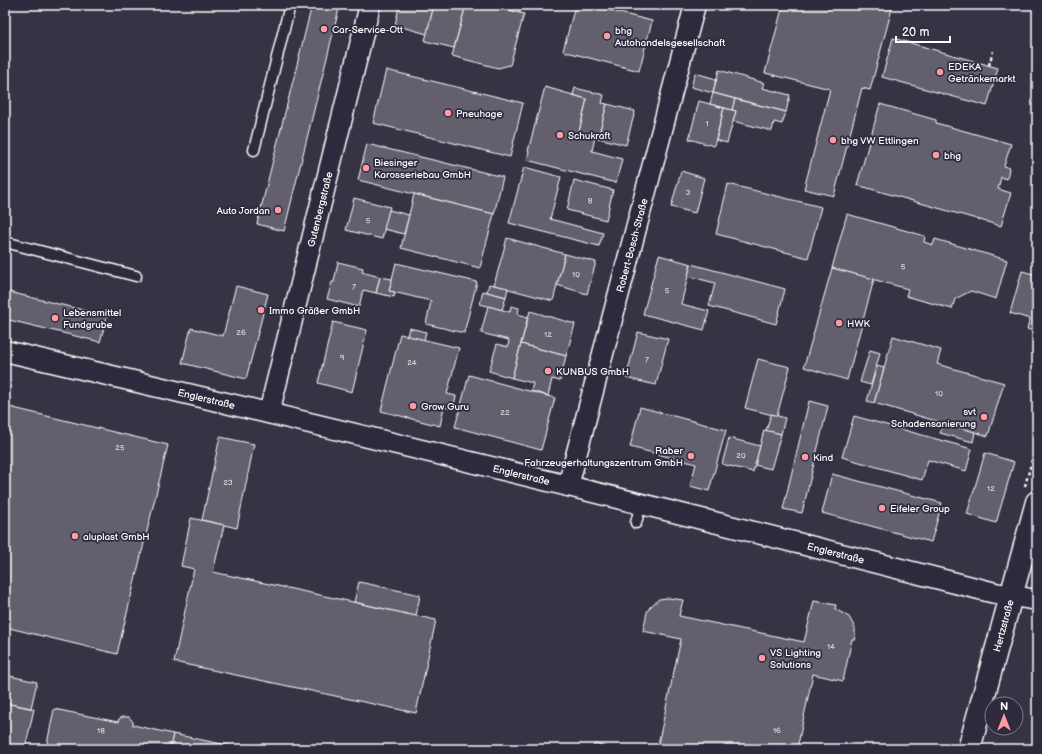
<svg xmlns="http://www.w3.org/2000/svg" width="1042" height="754" font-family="'Balsamiq Sans',sans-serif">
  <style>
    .building { fill: #635f6d; stroke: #fff }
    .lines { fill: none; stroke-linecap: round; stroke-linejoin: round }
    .service-casing { stroke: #fff; stroke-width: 13 }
    .minor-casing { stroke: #fff; stroke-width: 23 }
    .tertiary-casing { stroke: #fff; stroke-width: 25 }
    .path { stroke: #fff; stroke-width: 2.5; stroke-dasharray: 3 3; stroke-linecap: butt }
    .service { stroke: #2f2a3d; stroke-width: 10 }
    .minor { stroke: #2f2a3d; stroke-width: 20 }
    .tertiary { stroke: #2f2a3d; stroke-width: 22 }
    .poi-dot { fill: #ff9aa2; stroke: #2f2a3d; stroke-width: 1.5 }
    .labels { text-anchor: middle; stroke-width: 3.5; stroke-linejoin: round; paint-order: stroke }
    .number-label { font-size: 8px; fill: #d8d7da }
    .poi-label { font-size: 10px; fill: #fff; stroke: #2f2a3d; text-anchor: start }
    .street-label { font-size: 10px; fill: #fff; stroke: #2f2a3d }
  </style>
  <rect width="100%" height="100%" fill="#373345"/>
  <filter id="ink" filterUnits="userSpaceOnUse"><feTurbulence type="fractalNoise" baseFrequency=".025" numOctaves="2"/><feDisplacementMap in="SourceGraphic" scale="8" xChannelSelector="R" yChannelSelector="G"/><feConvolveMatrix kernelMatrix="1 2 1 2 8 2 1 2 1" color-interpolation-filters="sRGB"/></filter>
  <g filter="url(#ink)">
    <g class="building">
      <path d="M312,5H340L284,231L257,224Z"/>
      <path d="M392,5H434L427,34L395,25L399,7Z"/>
      <path d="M434,5H466L454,48L425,41Z"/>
      <path d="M466,5H491L524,14L510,65L498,68L452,56Z"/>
      <path d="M491,5H522L520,13Z"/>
      <path d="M588,5L652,21L639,71L563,51L575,6L587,9Z"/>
      <path d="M783,5H893L870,90L862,88L834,196L804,189L830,89L765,73Z"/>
      <path d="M893,38L998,68L987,106L882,77Z"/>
      <path d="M386,70L523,103L510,157L373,123Z"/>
      <path d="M719,70L764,83L762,88L790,95L786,112L713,93Z"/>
      <path d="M695,73L716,79L713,93L691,87Z"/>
      <path d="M545,87L587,99L579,132L595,137L592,151L622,159L616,183L527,160L529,152L528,151Z"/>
      <path d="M575,88L604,95L602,103L607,104L598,138L579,132L587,99L573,95Z"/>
      <path d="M713,93L735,99L732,110L710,104Z"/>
      <path d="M735,99L786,112L782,124L774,122L772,131L733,121L736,111L732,110Z"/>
      <path d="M699,101L724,108L714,146L689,139Z"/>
      <path d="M607,104L635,111L626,145L598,138Z"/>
      <path d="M880,104L936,120V123L1011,144L1004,166L1009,168L1007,179L1001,177L998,189L1011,193L1001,226L857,185Z"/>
      <path d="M724,108L736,111L727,143L716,140Z"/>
      <path d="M367,144L503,177L494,214L358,180Z"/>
      <path d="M524,167L561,177L550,219L603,233L599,246L509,223Z"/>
      <path d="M681,171L704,178L695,213L671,207Z"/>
      <path d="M574,180L613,190L606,220L567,210Z"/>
      <path d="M728,184L821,207L808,258L716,234Z"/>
      <path d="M414,194L494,214L480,268L401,248Z"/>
      <path d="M354,198L390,207L382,239L346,230Z"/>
      <path d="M389,210L409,215L404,234L384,229Z"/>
      <path d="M847,214L925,236L924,242L933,245L935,239L1007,260L996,299L971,291L955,299L952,309L906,296L908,289L832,268Z"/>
      <path d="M507,238L565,254L553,301L494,285Z"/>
      <path d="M565,254L596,262L587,294L557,285Z"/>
      <path d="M659,255L691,264L681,304L709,311L704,330L643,314Z"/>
      <path d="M338,262L363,268L362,272L380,277L376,293L363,290L359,307L327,299L332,282H334Z"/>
      <path d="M396,263L477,282L464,333L426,324L431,301L389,291Z"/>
      <path d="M691,264L785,289L776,324L709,306L715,283L688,276Z"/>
      <path d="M832,268L874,279L847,380L804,367Z"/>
      <path d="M1022,271L1037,275V332L1027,329L1030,319L1010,313Z"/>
      <path d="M380,277L392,279L389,291L395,292L394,297L376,293Z"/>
      <path d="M489,284L508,288L506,297L487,292Z"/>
      <path d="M236,286L268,294L246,379L182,363L191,328L223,336Z"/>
      <path d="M5,291L107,316L100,342L5,319Z"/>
      <path d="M483,291L506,297L502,310L480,304Z"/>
      <path d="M488,306L510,312L511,306L519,308L518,314L528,317L512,378L489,371L497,344L508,347L509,340L481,333Z"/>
      <path d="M530,311L575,324L566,356L521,344Z"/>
      <path d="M333,322L367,330L352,392L318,383Z"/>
      <path d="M409,328L426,332L424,340L407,336Z"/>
      <path d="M638,332L668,339L656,385L626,378Z"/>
      <path d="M400,334L459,348L447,394L456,396L453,409L444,407L440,426L381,411Z"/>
      <path d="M893,336L941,350L937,364L1004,383L988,436L874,403Z"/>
      <path d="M521,344L566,356L560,381L552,379L548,396L531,391L533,383L512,378Z"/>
      <path d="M870,350L880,353L871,385L860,382Z"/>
      <path d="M758,359L790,367L777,416L745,408Z"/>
      <path d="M877,366L884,368L874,403L867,401Z"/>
      <path d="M469,375L555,398L541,450L455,427Z"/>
      <path d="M809,401L828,406L802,513L783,509Z"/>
      <path d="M5,406L168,445L117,654L5,627Z"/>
      <path d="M640,407L726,430L709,491L690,486L696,464L630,447Z"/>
      <path d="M771,414L785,418L781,434L766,431Z"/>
      <path d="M854,416L972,449L966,471L928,460L922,480L842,457Z"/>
      <path d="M943,423L975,432L973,442L940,433Z"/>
      <path d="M764,430L781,434L771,469L755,465Z"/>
      <path d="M220,437L254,444L237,528L202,520Z"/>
      <path d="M729,438L760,446L753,472L722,464Z"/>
      <path d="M985,453L1014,462L996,523L967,514Z"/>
      <path d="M832,474L942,503L931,542L822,513Z"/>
      <path d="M191,518L224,525L213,572L436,620L416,713L174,662L194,569L181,566Z"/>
      <path d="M359,582L420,595L416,616L354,602Z"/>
      <path d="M668,598L683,600L679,616L804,642L814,601L836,605L835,609L849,617L855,628V639H852L843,681L813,674L797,749H657L681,639L643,631L647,612L650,607L659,599Z"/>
      <path d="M5,675L37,682L31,708L5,703Z"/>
      <path d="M5,703L34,709L25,749H5Z"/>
      <path d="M54,709L118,722L119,719L122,717H129L133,722V725L173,734L170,749H46Z"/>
      <path d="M173,734L246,749H170Z"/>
      <path d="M594,744L616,749H593Z"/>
    </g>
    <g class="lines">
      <g class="service-casing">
        <g id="service">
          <path d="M254,150L290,5"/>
          <path d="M5,242L136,276"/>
          <path d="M636,523L641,503"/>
        </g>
      </g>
      <g class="minor-casing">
        <g id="minor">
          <path id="s1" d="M5,351C336,428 666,509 995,593L1037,600"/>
          <path id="s2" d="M269,413L370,5"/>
          <path id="s3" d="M568,486L695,5"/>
        </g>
      </g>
      <g class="tertiary-casing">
        <g id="tertiary">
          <path id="s4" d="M969,749L1037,502"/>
        </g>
      </g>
      <g class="path">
        <path d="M989,65L993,51"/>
        <path d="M1025,486L1037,442"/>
      </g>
      <use href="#service" class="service"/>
      <use href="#minor" class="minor"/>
      <use href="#tertiary" class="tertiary"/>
    </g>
  </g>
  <g class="poi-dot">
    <circle cx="324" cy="29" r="4"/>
    <circle cx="607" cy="36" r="4"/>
    <circle cx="940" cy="72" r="4"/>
    <circle cx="448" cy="113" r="4"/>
    <circle cx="560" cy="135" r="4"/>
    <circle cx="833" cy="140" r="4"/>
    <circle cx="936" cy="155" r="4"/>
    <circle cx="366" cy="168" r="4"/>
    <circle cx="278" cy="210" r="4"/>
    <circle cx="261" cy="310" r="4"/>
    <circle cx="55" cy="318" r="4"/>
    <circle cx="839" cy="323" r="4"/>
    <circle cx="548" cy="371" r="4"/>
    <circle cx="413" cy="406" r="4"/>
    <circle cx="984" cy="417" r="4"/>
    <circle cx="691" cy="456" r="4"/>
    <circle cx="805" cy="457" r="4"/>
    <circle cx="882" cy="508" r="4"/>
    <circle cx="75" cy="536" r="4"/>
    <circle cx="762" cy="658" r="4"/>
  </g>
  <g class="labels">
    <g class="number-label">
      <text x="707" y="126">1</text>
      <text x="688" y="195">3</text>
      <text x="590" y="203">8</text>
      <text x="368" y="223">5</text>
      <text x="903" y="269">5</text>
      <text x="576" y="277">10</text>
      <text x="354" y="289">7</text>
      <text x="667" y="293">5</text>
      <text x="241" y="335">26</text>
      <text x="548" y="337">12</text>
      <text x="342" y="360">9</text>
      <text x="647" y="362">7</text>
      <text x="412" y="365">24</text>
      <text x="939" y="396">10</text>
      <text x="505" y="415">22</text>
      <text x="120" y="450">25</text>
      <text x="741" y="458">20</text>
      <text x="228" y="485">23</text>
      <text x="991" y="491">12</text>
      <text x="831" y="649">14</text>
      <text x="101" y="733">18</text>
      <text x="777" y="733">16</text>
    </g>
    <g class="poi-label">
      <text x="332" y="33">Car-Service-Ott</text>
      <text x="615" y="34">bhg<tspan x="615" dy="12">Autohandelsgesellschaft</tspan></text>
      <text x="948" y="70">EDEKA<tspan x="948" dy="12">Getränkemarkt</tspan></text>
      <text x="456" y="117">Pneuhage</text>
      <text x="568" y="139">Schukraft</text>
      <text x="841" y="144">bhg VW Ettlingen</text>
      <text x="944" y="159">bhg</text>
      <text x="374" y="166">Biesinger<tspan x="374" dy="12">Karosseriebau GmbH</tspan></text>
      <text x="270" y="214" text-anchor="end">Auto Jordan</text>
      <text x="269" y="314">Immo Gräßer GmbH</text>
      <text x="63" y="316">Lebensmittel<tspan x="63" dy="12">Fundgrube</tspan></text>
      <text x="847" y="327">HWK</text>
      <text x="556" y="375">KUNBUS GmbH</text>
      <text x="421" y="410">Grow Guru</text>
      <text x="976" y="415" text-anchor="end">svt<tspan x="976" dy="12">Schadensanierung</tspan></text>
      <text x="683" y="454" text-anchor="end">Raber<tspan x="683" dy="12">Fahrzeugerhaltungszentrum GmbH</tspan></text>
      <text x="813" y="461">Kind</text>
      <text x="890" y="512">Eifeler Group</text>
      <text x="83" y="540">aluplast GmbH</text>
      <text x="770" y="656">VS Lighting<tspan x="770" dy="12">Solutions</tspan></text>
    </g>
    <g class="street-label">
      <text dy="4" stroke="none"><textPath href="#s2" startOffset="210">Gutenbergstraße</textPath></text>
      <text dy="4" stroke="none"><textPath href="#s3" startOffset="249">Robert-Bosch-Straße</textPath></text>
      <text dy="4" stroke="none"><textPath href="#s1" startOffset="207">Englerstraße</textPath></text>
      <text dy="4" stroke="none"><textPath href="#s1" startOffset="531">Englerstraße</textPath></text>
      <text dy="4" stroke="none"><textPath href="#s1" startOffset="855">Englerstraße</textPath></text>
      <text dy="4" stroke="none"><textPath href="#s4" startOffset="128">Hertzstraße</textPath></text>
    </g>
  </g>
  <rect width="1042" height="754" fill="none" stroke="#2f2a3d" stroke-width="20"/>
  <rect x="10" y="10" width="1022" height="734" fill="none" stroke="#fff" stroke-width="1.5" filter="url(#ink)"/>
  <g transform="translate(1004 716)"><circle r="19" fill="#2f2a3d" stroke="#827f8b"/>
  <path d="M0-3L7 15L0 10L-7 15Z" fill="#ff9aa2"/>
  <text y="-6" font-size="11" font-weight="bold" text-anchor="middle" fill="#ffffff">N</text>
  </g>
  <path d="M896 36v6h54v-6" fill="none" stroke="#ffffff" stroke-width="2"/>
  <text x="902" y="36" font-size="12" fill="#ffffff" stroke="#2f2a3d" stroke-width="3" paint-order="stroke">20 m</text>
</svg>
